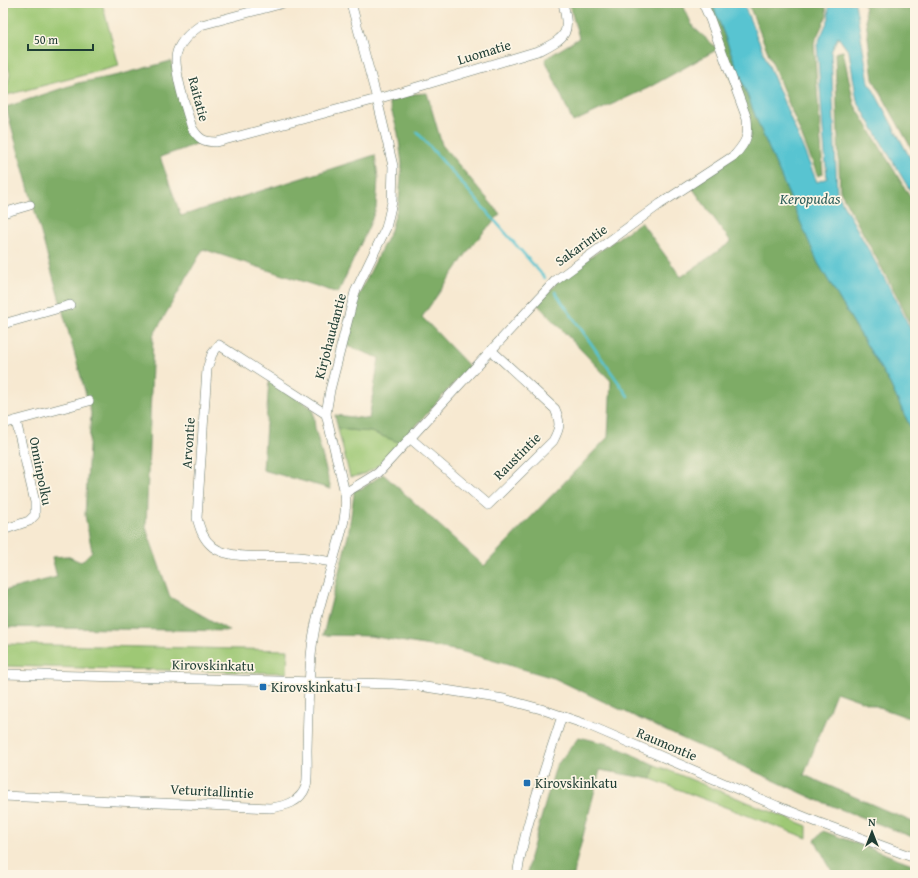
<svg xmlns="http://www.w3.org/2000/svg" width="918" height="878" font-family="'Gentium Book Plus',serif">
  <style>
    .green { fill: #9ec875; stroke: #5e8254 }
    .forest { fill: #7eac66; stroke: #4e744d }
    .water { fill: #58c4d1; stroke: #3c8082 }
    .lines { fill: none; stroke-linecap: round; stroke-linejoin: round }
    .stream { stroke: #58c4d1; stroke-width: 2.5 }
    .minor-casing { stroke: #6b796b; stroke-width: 10 }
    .minor { stroke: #fff; stroke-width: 9 }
    .poi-dot { fill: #1f6fb2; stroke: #fcf5e5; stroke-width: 1.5 }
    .labels { text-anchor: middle; stroke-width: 3.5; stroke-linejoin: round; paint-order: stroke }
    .street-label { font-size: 14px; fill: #1f3d34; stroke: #fcf5e5 }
    .poi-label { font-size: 14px; fill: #1f3d34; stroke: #fcf5e5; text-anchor: start }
    .water-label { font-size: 15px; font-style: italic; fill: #2d5f5b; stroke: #fcf5e5 }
  </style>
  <rect width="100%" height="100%" fill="#fcf5e5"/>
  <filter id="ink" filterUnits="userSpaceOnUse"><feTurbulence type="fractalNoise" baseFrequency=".025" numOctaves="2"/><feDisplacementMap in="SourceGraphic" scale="8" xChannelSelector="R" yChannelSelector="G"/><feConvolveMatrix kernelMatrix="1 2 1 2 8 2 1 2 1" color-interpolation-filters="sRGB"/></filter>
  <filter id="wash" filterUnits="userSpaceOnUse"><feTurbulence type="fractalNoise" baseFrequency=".012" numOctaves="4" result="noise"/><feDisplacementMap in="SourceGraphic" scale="16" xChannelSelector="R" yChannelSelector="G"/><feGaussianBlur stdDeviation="0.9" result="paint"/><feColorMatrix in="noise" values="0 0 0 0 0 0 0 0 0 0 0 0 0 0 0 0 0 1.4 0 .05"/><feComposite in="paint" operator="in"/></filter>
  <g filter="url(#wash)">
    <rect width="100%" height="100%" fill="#f7e9d1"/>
    <g class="green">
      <path d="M3,3H102L119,66L3,96V88L7,87L10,74L3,49Z"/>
      <path d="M338,429L371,432L401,443C384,459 374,475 350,477Z"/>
      <path d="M3,644L288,650L287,673L3,666Z"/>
      <path d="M655,765L807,826V838L651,779Z"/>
    </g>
    <g class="forest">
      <path d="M569,3H682L693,27L718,49L648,88L573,122L545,59L579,38Z"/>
      <path d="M706,3H712L758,123L818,263L890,384L915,437V720L836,692L804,775L915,823V838L817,800L655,726L554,678L460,651L370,636L323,635L348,536L354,494L353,490L363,488L383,474L484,566L608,437L611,381L537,304L562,277L641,222L681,277L731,242L691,186L751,137Z"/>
      <path d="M748,3H825L827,15L814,43L823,174L818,176Z"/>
      <path d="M864,3H915V155L873,79Z"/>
      <path d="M843,51L854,104L915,205V335L898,298L840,191L835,53Z"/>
      <path d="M171,61L189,129L200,142L183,149L160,157L181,216L375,155L378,178L376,208L369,226L338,293L203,249L153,336L146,528L170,597L230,631L3,627V591L57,577L52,557L67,556L81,562L92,551L85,515L91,413L6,107L78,83L119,75Z"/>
      <path d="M427,93L442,145L500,214L474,243L422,317L469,366L401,443L371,432L338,429L335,415L369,419L379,358L345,345L359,294L391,230L399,202L402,164L398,133L389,102L413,94Z"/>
      <path d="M269,379L313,409L315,428L331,489L263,470Z"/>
      <path d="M579,737L612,745L655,765L651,779L600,770L576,863L574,875H527L530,857L556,766Z"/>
      <path d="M823,831L915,865V875H834L815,840Z"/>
    </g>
    <path class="water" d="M712,3H743L817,182L827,178L823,130L817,45L829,18L828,3H855L869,82L915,167V199L857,101L849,52L838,37L831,52L837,193L896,299L915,339V437L890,384L818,263L758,123Z"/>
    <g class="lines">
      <g class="stream">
        <path d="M417,132L545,278"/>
        <path d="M555,292L628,396"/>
      </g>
    </g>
  </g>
  <g filter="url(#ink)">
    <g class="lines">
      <g class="minor-casing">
        <g id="minor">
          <path d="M284,3L201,25C191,32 181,40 177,52C172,67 187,112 192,128C199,139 203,142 217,142L377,99L541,50C568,36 570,33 563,3"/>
          <path d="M3,213L30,205"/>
          <path d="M3,324L70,305"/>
          <path d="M326,414L219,345L212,354L207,369L197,518C200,529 203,539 213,547C231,561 276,555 299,557C310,558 321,560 332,562"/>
          <path d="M3,424L89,401"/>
          <path d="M411,439L488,505L553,441C560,428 561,423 555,409L491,350"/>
          <path d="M345,493L378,473L555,281L660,204L735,155C746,142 749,137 747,119L710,19L703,3"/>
          <path d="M3,530L29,521L35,515V502L16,421"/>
          <path d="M3,674L394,684L419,686L504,699L541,709L588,725L777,806L817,822L915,858"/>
          <path d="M3,796L270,808C285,806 300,803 306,786C308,779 307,758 307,750C308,715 308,681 312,647C315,618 325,589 333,561C339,539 348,517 345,493L326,414L330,390L355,292L386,228L392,202L393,166L377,99L351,3"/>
          <path d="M517,875C526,821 545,769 562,716"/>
        </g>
      </g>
      <use href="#minor" class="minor"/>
    </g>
  </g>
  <g class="poi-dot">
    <rect x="259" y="683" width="8" height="8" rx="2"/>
    <rect x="523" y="779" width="8" height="8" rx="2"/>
  </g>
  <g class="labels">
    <g class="street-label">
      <text transform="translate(484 52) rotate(-17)" y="5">Luomatie</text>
      <text transform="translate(199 99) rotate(75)" y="5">Raitatie</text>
      <text transform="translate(581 245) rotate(-36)" y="5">Sakarintie</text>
      <text transform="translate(330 336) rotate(-75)" y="5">Kirjohaudantie</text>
      <text transform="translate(188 443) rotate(-86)" y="5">Arvontie</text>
      <text transform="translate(517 456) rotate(-45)" y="5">Raustintie</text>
      <text transform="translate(41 471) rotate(79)" y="5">Onninpolku</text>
      <text transform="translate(213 665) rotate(1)" y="5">Kirovskinkatu</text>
      <text transform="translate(667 744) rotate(23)" y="5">Raumontie</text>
      <text transform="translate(212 791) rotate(3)" y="5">Veturitallintie</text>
    </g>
    <g class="poi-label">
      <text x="271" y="692">Kirovskinkatu I</text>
      <text x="535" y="788">Kirovskinkatu</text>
    </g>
    <g class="water-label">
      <text x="810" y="204">Keropudas</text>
    </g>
  </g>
  <rect width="918" height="878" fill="none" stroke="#fcf5e5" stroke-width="16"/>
  <g transform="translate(872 832)" stroke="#fcf5e5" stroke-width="3" paint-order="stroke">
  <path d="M0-3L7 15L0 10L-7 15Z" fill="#1f3d34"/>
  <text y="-6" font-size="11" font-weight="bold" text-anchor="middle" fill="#1f3d34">N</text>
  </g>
  <path d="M28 44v6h65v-6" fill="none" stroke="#1f3d34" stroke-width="2"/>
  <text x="34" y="44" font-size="12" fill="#1f3d34" stroke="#fcf5e5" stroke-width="3" paint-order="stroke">50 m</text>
</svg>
